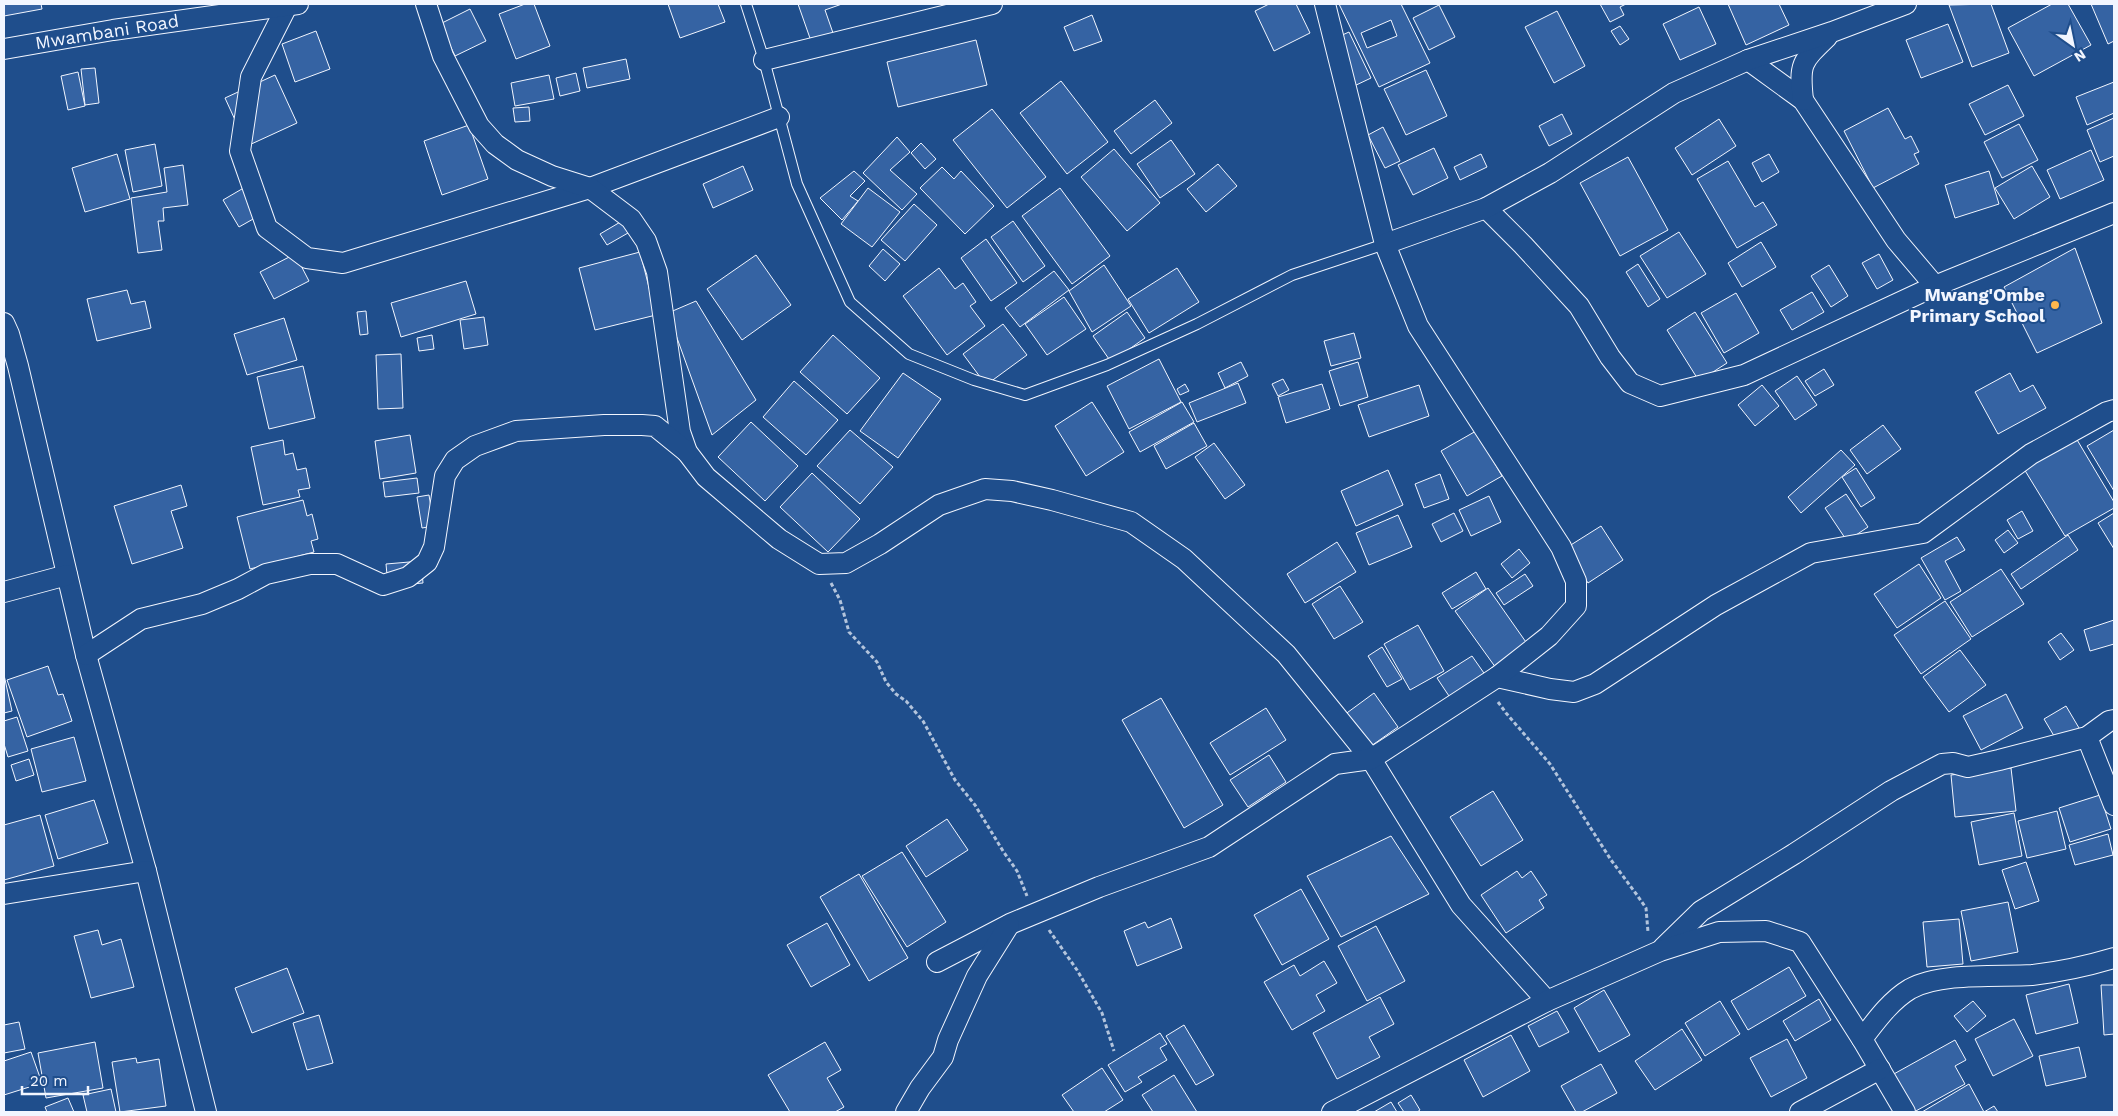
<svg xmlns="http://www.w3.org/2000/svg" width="2118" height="1116" font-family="'Work Sans',sans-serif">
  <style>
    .building { fill: #3563a3; stroke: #f2f6ff; fill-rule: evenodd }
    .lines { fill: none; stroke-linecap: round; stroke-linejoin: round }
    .lane-casing { stroke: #f2f6ff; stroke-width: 12 }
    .street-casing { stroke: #f2f6ff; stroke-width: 22 }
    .path { stroke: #b3c4dc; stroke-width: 3; stroke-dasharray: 4 2.5; stroke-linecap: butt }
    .lane { stroke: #1f4e8c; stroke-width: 10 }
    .street { stroke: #1f4e8c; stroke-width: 20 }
    .poi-dot { fill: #ffb74d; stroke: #1f4e8c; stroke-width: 2 }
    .labels { text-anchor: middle; stroke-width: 4; stroke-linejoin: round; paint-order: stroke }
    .street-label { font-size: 18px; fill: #f2f6ff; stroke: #1f4e8c }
    .poi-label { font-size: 18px; font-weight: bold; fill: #f2f6ff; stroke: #1f4e8c; text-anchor: end }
  </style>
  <rect width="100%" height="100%" fill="#1f4e8c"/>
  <g class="building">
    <path d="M4,4H41L42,9L4,16Z"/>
    <path d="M525,4H534L550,46L516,59L499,14Z"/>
    <path d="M668,4H718L725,22L680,38Z"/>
    <path d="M798,4H842L825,10L833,33L811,41Z"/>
    <path d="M1269,4H1296L1310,33L1274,51L1255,11Z"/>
    <path d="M1339,4H1401L1430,63L1379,87ZM1391,20L1397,36L1367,48L1361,33Z"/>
    <path d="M1600,4H1626L1620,7L1624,15L1610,22Z"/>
    <path d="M1728,4H1779L1789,25L1746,45Z"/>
    <path d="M1991,4L2009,53L1972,67L1949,5Z"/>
    <path d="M2052,4H2068L2091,45L2034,76L2008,28Z"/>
    <path d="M2091,4H2114V41L2108,44Z"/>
    <path d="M1439,5L1455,37L1429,50L1413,18Z"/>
    <path d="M1699,7L1716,44L1680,60L1663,24Z"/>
    <path d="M470,9L486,41L455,56L440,24Z"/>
    <path d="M1557,11L1585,66L1554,83L1525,27Z"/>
    <path d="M1092,15L1102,41L1074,51L1064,27Z"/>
    <path d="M1948,24L1963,62L1921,78L1906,40Z"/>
    <path d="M1620,26L1629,39L1620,45L1611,31Z"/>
    <path d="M316,31L330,69L295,82L282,44Z"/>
    <path d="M1349,32L1371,78L1352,87L1329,41Z"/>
    <path d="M976,40L987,85L898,107L887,62Z"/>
    <path d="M626,59L630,79L587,88L583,68Z"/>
    <path d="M95,68L99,103L85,105L81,69Z"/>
    <path d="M1426,70L1447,116L1406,135L1384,89Z"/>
    <path d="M78,72L85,106L68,110L61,76Z"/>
    <path d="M576,73L580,91L560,96L556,78Z"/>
    <path d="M275,75L297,123L247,146L225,98Z"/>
    <path d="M549,75L554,99L515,106L511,83Z"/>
    <path d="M1061,81L1108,142L1067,174L1020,113Z"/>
    <path d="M2114,82V113L2087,125L2076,97Z"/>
    <path d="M2008,85L2024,116L1985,135L1969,104Z"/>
    <path d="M1155,100L1172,123L1131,154L1114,131Z"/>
    <path d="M529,107L530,121L515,122L513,108Z"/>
    <path d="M1888,108L1905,139L1911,136L1919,152L1914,154L1919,164L1873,188L1844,131Z"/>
    <path d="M992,109L1046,177L1007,208L953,140Z"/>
    <path d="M1562,114L1572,134L1549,146L1539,126Z"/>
    <path d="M2114,118V156L2100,162L2087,130Z"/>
    <path d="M1719,119L1736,146L1692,175L1675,148Z"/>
    <path d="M2019,124L2038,160L2002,178L1984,142Z"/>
    <path d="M469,125L488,179L442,195L424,141Z"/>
    <path d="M1383,127L1400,161L1385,168L1368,135Z"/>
    <path d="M897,137L910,152L890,170L917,194L902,210L863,173Z"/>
    <path d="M1171,140L1195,174L1160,198L1137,164Z"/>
    <path d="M921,143L936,159L925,169L911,153Z"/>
    <path d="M155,144L162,186L133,192L125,150Z"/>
    <path d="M1434,148L1448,178L1413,195L1398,165Z"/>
    <path d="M1114,149L1160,203L1127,231L1081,177Z"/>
    <path d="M2091,150L2104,180L2060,199L2047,170Z"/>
    <path d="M117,154L130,199L85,212L72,168Z"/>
    <path d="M1481,154L1487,167L1460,180L1454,167Z"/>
    <path d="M1769,154L1779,172L1762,182L1752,163Z"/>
    <path d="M1628,157L1668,230L1620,256L1580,183Z"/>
    <path d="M1728,161L1755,207L1763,202L1777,225L1737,248L1697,179Z"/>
    <path d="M1218,164L1237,186L1206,212L1187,189Z"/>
    <path d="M183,165L188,205L163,208L164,221H158L162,250L138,253L131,198L167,192L164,168Z"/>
    <path d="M743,166L753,190L713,208L703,184Z"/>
    <path d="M2032,166L2050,197L2014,219L1995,188Z"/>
    <path d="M942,167L954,179L961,171L994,206L965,234L920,188Z"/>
    <path d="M854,171L865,181L850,196L858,201L842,220L820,198Z"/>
    <path d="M1989,171L1999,204L1955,218L1945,185Z"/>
    <path d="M247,186L262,214L239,227L223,200Z"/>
    <path d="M868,188L900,212L872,247L841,224Z"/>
    <path d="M1060,188L1110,256L1072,284L1022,216Z"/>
    <path d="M914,204L937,225L905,261L881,240Z"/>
    <path d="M622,221L628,233L607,245L600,234Z"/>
    <path d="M1013,221L1045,266L1023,282L991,237Z"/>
    <path d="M1679,232L1706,274L1667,298L1640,256Z"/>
    <path d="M986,239L1017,283L991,301L961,258Z"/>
    <path d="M1761,242L1776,267L1742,287L1728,263Z"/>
    <path d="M2075,248L2102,323L2037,353L2004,287Z"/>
    <path d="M883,249L900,264L885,281L869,266Z"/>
    <path d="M640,252L656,315L595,330L579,268Z"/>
    <path d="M295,254L309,281L274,299L260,272Z"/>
    <path d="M1879,254L1893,280L1877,289L1862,263Z"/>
    <path d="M756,255L791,305L742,340L707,289Z"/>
    <path d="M1638,264L1660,299L1648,307L1626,272Z"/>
    <path d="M1104,265L1131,306L1092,332L1069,291Z"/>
    <path d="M1829,265L1848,296L1831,307L1811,276Z"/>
    <path d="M939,268L955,289L963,283L976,302L970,306L985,326L947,355L903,296Z"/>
    <path d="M1177,268L1199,302L1149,333L1128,299Z"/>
    <path d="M1054,271L1069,290L1020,327L1005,308Z"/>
    <path d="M466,281L476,314L401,337L391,303Z"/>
    <path d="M127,290L131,304L145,301L151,328L97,341L87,299Z"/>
    <path d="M1812,292L1824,312L1792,330L1780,310Z"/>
    <path d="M1736,293L1759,333L1724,353L1701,313Z"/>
    <path d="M1064,297L1086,329L1047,355L1025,324Z"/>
    <path d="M696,301L756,400L712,435L668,313Z"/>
    <path d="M366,311L368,334L360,335L357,312Z"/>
    <path d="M1127,312L1145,338L1111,362L1093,336Z"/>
    <path d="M1695,312L1727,363L1699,381L1667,330Z"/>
    <path d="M484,317L488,345L464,349L460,320Z"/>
    <path d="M284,318L297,360L247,375L234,334Z"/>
    <path d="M1003,324L1027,355L986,385L963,354Z"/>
    <path d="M1354,333L1361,358L1331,366L1324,341Z"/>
    <path d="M432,335L434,349L419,351L417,338Z"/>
    <path d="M833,335L880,378L847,414L800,372Z"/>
    <path d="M401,354L403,408L378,409L376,355Z"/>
    <path d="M1159,359L1181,402L1129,429L1107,386Z"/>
    <path d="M1241,362L1248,376L1225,388L1218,373Z"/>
    <path d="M1358,362L1368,397L1340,406L1329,371Z"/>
    <path d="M303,366L315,418L269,429L257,377Z"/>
    <path d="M1824,369L1834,385L1815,396L1805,381Z"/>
    <path d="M903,373L941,399L898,458L860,431Z"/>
    <path d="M2010,373L2020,392L2033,385L2046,408L1998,434L1975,392Z"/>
    <path d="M1797,376L1817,405L1795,420L1775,391Z"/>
    <path d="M1283,379L1289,390L1278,396L1272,384Z"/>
    <path d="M794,381L838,420L806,455L763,417Z"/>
    <path d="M1238,383L1246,403L1197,422L1189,403Z"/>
    <path d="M1185,384L1189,391L1180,395L1177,389Z"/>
    <path d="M1322,384L1330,409L1286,423L1278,397Z"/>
    <path d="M1419,385L1429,416L1369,437L1358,405Z"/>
    <path d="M1762,385L1779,406L1755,426L1738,405Z"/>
    <path d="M1092,402L1124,452L1086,476L1055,426Z"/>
    <path d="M1182,402L1194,422L1140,452L1129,432Z"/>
    <path d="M751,422L798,466L765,501L718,457Z"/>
    <path d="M1194,423L1207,446L1166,469L1154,446Z"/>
    <path d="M1883,425L1901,449L1867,474L1850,450Z"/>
    <path d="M850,430L893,467L860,504L817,466Z"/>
    <path d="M2114,430V491L2087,446Z"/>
    <path d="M1476,431L1502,476L1467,496L1441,451Z"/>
    <path d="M2073,433L2114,502V508L2065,536L2021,464Z"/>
    <path d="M410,435L416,473L380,479L375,441Z"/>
    <path d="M283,440L285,455L293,453L297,470L306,468L310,488L298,490L300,497L263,505L251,447Z"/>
    <path d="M1214,443L1245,485L1225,499L1195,457Z"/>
    <path d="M1841,450L1855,465L1801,513L1788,497Z"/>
    <path d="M1856,468L1875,498L1861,507L1842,477Z"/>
    <path d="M1388,470L1403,505L1356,526L1341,491Z"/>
    <path d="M812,473L860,519L828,552L780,507Z"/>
    <path d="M1440,474L1449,499L1424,508L1415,484Z"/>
    <path d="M417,478L419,493L385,497L383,482Z"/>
    <path d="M181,485L187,506L171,511L183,548L132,564L114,506Z"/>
    <path d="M1846,494L1868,527L1847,541L1825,508Z"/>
    <path d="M429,495L434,526L422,528L417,497Z"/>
    <path d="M1489,496L1501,522L1471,536L1459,510Z"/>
    <path d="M303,500L307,516L312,514L318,539L311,541L314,552L250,569L237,517Z"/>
    <path d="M2022,511L2033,531L2018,539L2007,520Z"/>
    <path d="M1454,513L1463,531L1441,542L1432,524Z"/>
    <path d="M2114,513V549L2098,523Z"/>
    <path d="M1398,515L1412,547L1369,565L1356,533Z"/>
    <path d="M1601,526L1623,560L1588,583L1566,548Z"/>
    <path d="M2008,530L2018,543L2004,553L1995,540Z"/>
    <path d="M2068,535L2078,550L2021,589L2011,574Z"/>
    <path d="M1957,537L1965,550L1945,561L1961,591L1945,600L1921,558Z"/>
    <path d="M1337,542L1356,572L1305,603L1287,574Z"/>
    <path d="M1519,549L1530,563L1512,578L1501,564Z"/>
    <path d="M421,561L423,583L388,586L386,564Z"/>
    <path d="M1919,564L1941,598L1897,628L1874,594Z"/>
    <path d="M2001,569L2024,604L1972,637L1950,602Z"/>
    <path d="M1476,572L1486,589L1452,609L1442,593Z"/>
    <path d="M1525,574L1533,586L1504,605L1496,593Z"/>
    <path d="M1340,586L1363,622L1334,639L1312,604Z"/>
    <path d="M1488,588L1528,645L1496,668L1455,611Z"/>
    <path d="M1945,601L1971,639L1921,674L1894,635Z"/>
    <path d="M2114,620V644L2090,651L2084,630Z"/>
    <path d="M1418,625L1444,671L1410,690L1384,644Z"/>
    <path d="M2061,633L2074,650L2060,660L2048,642Z"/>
    <path d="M1382,647L1402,679L1387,687L1368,656Z"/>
    <path d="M1960,650L1986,685L1949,712L1923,677Z"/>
    <path d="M1472,656L1486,676L1451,699L1437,678Z"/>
    <path d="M48,666L58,695L63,694L72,721L27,737L7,680Z"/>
    <path d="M4,675L12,711L4,713Z"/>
    <path d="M1374,693L1398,727L1364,751L1340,718Z"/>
    <path d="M2006,694L2023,728L1981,750L1963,716Z"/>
    <path d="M1161,698L1223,805L1184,828L1122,720Z"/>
    <path d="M2066,706L2082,733L2060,746L2044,719Z"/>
    <path d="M1266,708L1286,740L1230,775L1210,743Z"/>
    <path d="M17,717L28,751L8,757L4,744V721Z"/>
    <path d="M74,737L86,781L42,792L31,749Z"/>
    <path d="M1269,755L1286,782L1248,807L1230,780Z"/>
    <path d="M29,759L34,775L16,781L11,765Z"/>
    <path d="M2011,768L2016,811L1955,817L1951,775Z"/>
    <path d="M1493,791L1523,840L1481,866L1450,817Z"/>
    <path d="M2100,795L2111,829L2070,842L2059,808Z"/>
    <path d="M94,800L108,843L58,859L45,815Z"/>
    <path d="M2057,811L2066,849L2027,858L2018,821Z"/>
    <path d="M2014,813L2022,856L1979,865L1971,822Z"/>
    <path d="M40,815L54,866L4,880V825Z"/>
    <path d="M947,819L968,850L926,877L906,846Z"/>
    <path d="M2108,834L2113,855L2075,865L2069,845Z"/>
    <path d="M1391,836L1429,894L1341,937L1307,876Z"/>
    <path d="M902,852L946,922L907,947L862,876Z"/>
    <path d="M2026,862L2039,901L2015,909L2002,870Z"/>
    <path d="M1517,871L1522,878L1531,871L1547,895L1539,900L1544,908L1506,933L1481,895Z"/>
    <path d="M859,874L908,958L869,981L820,897Z"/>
    <path d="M1301,889L1329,939L1282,965L1254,915Z"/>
    <path d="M2008,902L2018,952L1971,961L1961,911Z"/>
    <path d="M1171,918L1182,948L1137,966L1124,931L1145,922L1148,928Z"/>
    <path d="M1959,919L1963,964L1927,967L1923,922Z"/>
    <path d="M827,923L850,965L811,987L787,945Z"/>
    <path d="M1376,926L1405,981L1367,1001L1338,946Z"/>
    <path d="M98,930L102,945L121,939L134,987L91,998L74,936Z"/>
    <path d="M1324,961L1337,983L1316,995L1325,1011L1292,1030L1264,982L1294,965L1300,976Z"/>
    <path d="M1789,967L1806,996L1748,1030L1731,1001Z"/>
    <path d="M287,968L304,1013L252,1033L235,988Z"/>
    <path d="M2069,984L2078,1023L2036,1034L2026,995Z"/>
    <path d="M2101,985H2114V1034L2104,1035Z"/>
    <path d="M1604,990L1630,1035L1599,1052L1574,1008Z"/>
    <path d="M1380,997L1394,1024L1369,1037L1380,1057L1337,1079L1313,1033Z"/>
    <path d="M1819,999L1831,1020L1795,1041L1783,1021Z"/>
    <path d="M1720,1001L1740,1034L1705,1056L1685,1023Z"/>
    <path d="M1973,1001L1986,1016L1967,1032L1954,1016Z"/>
    <path d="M1557,1011L1569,1032L1539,1047L1528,1026Z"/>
    <path d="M319,1015L333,1063L307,1070L293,1023Z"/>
    <path d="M2014,1019L2033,1056L1993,1076L1975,1039Z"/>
    <path d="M19,1022L25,1049L4,1053V1025Z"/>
    <path d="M1184,1025L1214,1075L1196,1085L1166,1036Z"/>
    <path d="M1682,1029L1702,1060L1655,1090L1635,1061Z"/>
    <path d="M1160,1033L1167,1044L1160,1048L1167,1060L1138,1077L1142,1082L1125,1092L1108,1065Z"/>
    <path d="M1511,1035L1530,1071L1483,1097L1464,1060Z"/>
    <path d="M1787,1039L1807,1078L1771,1097L1750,1058Z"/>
    <path d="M1955,1040L1966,1060L1955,1066L1965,1084L1914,1112L1892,1075Z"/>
    <path d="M95,1042L103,1088L46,1098L38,1053Z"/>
    <path d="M825,1042L841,1070L827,1078L844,1107L835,1112H790L768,1075Z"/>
    <path d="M2079,1047L2086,1077L2046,1086L2039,1056Z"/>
    <path d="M31,1052L42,1083L4,1095V1061Z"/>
    <path d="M136,1058L137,1063L159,1059L166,1106L120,1112L112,1062Z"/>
    <path d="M1601,1064L1617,1093L1582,1112H1576L1561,1086Z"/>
    <path d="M1102,1068L1123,1100L1104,1112H1074L1062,1095Z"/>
    <path d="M1174,1075L1197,1112H1153L1142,1095Z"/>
    <path d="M1969,1084L1984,1112L1994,1106L1998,1112H1922Z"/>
    <path d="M111,1089L116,1112H87L83,1095Z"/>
    <path d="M1411,1095L1420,1110L1417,1112H1404L1398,1103Z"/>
    <path d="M68,1098L74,1112H47L45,1107Z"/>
    <path d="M1391,1102L1397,1112H1374Z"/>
  </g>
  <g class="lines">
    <g class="lane-casing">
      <path id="lane" d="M746,4L764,60L797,184L850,302L909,354L974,380L1025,395L1107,365L1197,324L1292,275L1385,244"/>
    </g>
    <g class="street-casing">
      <g id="street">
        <path d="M288,4L251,77L240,151L267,228L307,258L343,263L590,188L779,117"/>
        <path d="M426,4L443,56L479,126L495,144L517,160L552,176L590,188L631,219L646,241L657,272L680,432L687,452L706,477L779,539L819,564L846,563L880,544L939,505L985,489L1012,491L1052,500L1131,522L1184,559L1286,654L1371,759L1461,905L1547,1001"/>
        <path d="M1325,4L1385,244"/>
        <path d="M4,49L113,30L298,4"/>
        <path d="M764,60L992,4"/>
        <path d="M1748,60L1803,100L1896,240L1935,286"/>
        <path d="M1803,100C1799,64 1801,62 1827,37"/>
        <path d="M1486,208L1523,245L1579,306L1610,357L1630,383L1660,396L1744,375L1935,286L2114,213"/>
        <path d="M4,323L9,334L18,366L86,655L146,871L206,1112"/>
        <path d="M4,592L67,575"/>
        <path d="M86,655L141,619L202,604L238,589L266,574L310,564H337L383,585L408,577L427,562L434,547L445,476L455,460L475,446L516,431L604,425H642L655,426L687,452"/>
        <path d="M1497,677L1550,689L1574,692L1595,684L1716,605L1811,553L1923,533L2031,454L2107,412L2114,410"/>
        <path d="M2087,737L2114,805"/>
        <path d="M4,894L146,871"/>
        <path d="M1663,948L1701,911L1794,854L1891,791L1942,764L1953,763L1968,767L1999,760L2087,737L2109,721L2114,720"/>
        <path d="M937,962L1010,924L1099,887L1209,847L1335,764L1371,759L1497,677L1549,636L1576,606V581L1561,547L1418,326L1385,244L1486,208L1550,173L1674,93L1748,60L1832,32L1906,4"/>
        <path d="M1862,1039C1876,1021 1890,1001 1910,989C1940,972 1998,977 2032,975C2060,972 2087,966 2114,958"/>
        <path d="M906,1112L920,1088L943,1057L948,1040L977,976L1009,925"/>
        <path d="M1332,1112L1547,1001L1660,951L1719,932L1766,931L1800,942L1862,1039L1905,1112"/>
        <path d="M1800,1112L1880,1069"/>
      </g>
    </g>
    <g class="path">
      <path d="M831,583L840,600L849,632L877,662L886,682L896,694L906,701L923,721L955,780L975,805L1003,851L1017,871L1027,896"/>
      <path d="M1498,702L1506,713L1550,764L1611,860L1637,895L1646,908L1648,932"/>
      <path d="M1049,930L1077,970L1102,1013L1114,1051"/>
    </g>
    <use href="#lane" class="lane"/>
    <use href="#street" class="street"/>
  </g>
  <circle class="poi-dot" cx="2055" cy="305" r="5"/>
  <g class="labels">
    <g class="street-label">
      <text transform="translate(107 32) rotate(-9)" y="6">Mwambani Road</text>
    </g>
    <g class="poi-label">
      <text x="2045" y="301">Mwang'Ombe<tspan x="2045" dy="21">Primary School</tspan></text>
    </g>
  </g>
  <rect width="2118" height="1116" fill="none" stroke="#f2f6ff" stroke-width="10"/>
  <g transform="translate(2073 45) rotate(147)" stroke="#1f4e8c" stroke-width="4" paint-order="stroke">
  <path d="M0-4L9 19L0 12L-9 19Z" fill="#f2f6ff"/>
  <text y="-8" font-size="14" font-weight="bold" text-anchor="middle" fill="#f2f6ff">N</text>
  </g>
  <path d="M22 1086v8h66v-8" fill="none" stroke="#f2f6ff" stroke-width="2.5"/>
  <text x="30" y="1086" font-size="15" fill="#f2f6ff" stroke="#1f4e8c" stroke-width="4" paint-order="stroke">20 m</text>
</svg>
